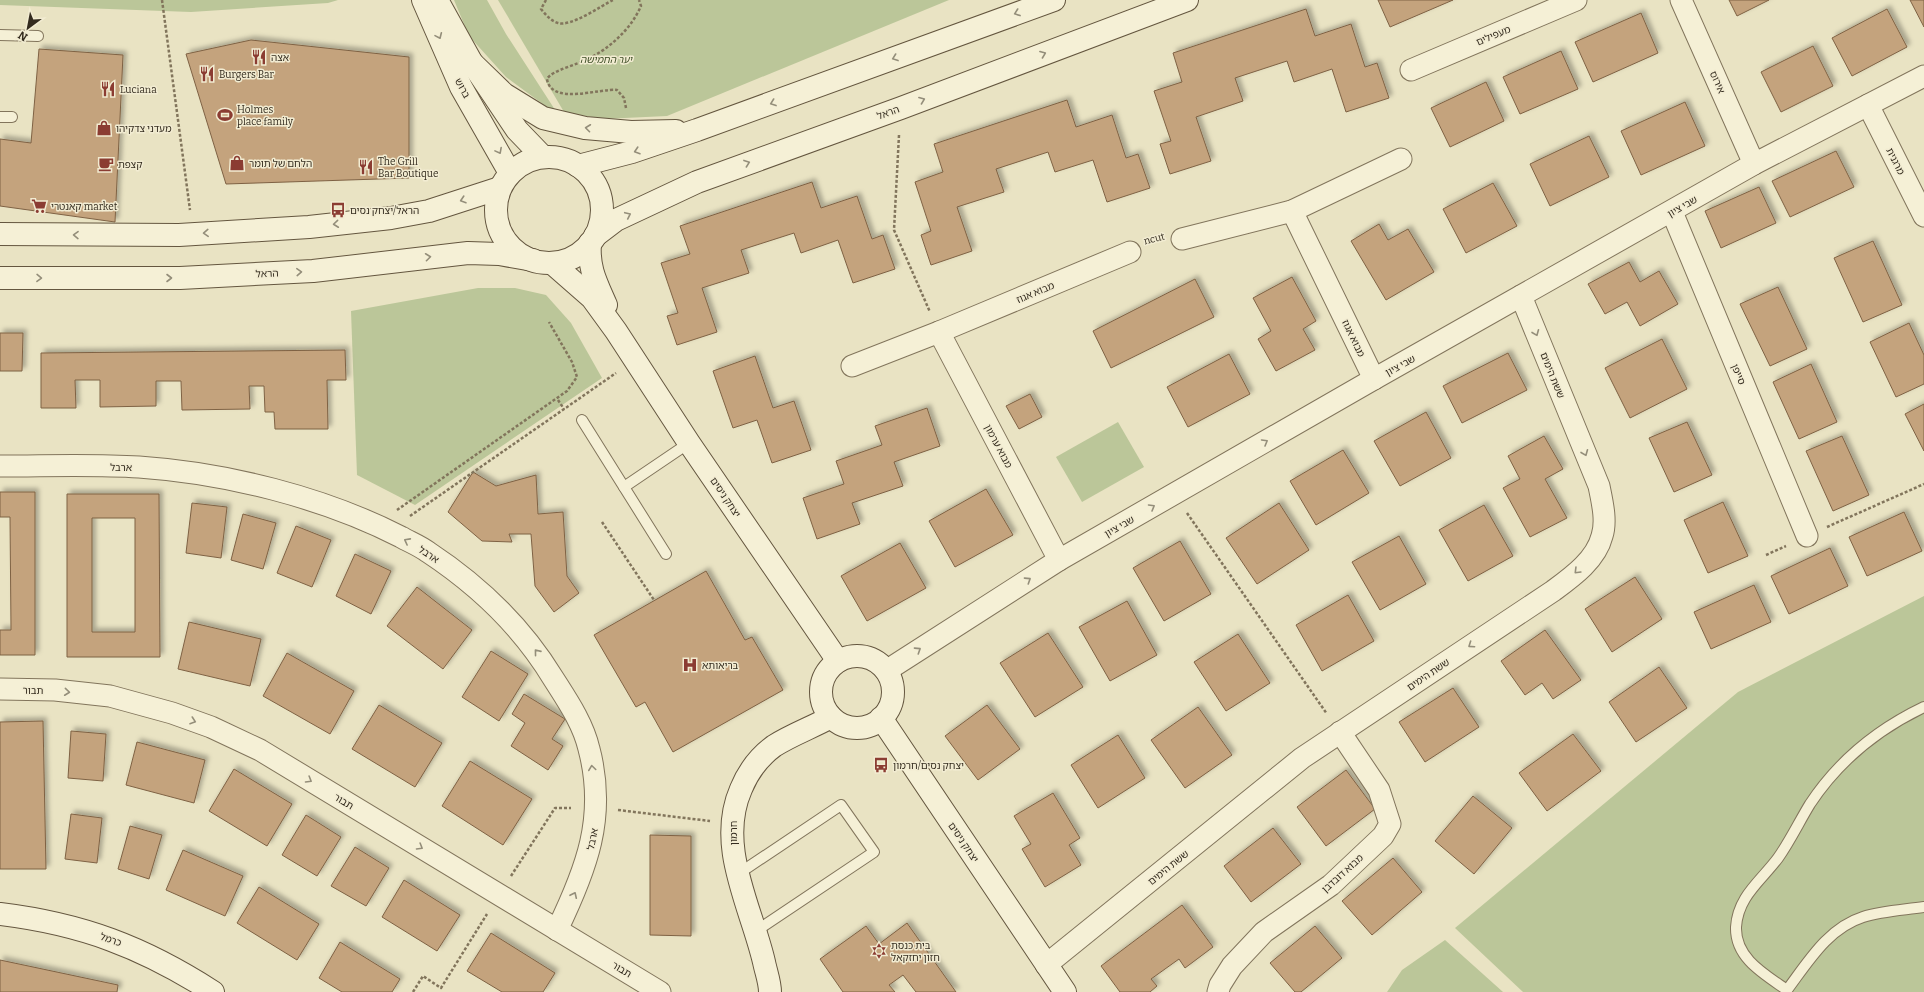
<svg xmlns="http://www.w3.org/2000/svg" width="1924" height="992" font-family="Bitter,'Noto Sans Hebrew',serif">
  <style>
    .green { fill: #bbc699 }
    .building { fill: #c4a37d; stroke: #7f6244; fill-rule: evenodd; filter: url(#shadow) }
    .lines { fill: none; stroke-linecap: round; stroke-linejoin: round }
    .lane-casing { stroke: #82755c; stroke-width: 12 }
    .street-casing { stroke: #82755c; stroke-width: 23 }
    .secondary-casing { stroke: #64563f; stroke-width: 24 }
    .path { stroke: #82755c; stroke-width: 2.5; stroke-dasharray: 3 2; stroke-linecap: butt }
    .lane { stroke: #f5f0d6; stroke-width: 10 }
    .street { stroke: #f5f0d6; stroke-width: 21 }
    .secondary { stroke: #f5f0d6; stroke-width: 22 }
    .oneway { stroke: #948e7a }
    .labels { text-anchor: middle; stroke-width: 3; stroke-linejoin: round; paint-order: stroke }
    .street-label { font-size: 10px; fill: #332b1e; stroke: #f2ecd2 }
    .poi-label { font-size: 10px; fill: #332b1e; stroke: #f2ecd2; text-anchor: start }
    .park-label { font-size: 10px; font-style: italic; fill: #3f4e27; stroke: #f2ecd2 }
  </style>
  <defs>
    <filter id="shadow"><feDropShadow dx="3.5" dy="-3.5" stdDeviation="2" flood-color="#0004"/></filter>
  </defs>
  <rect width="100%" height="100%" fill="#e9e3c3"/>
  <g class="green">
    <path d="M0,0H338L328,3L191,12L0,5Z"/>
    <path d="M454,0H487L506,34L559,116L506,77L469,36Z"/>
    <path d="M498,0H949L667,116L603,119L564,112Z"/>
    <path d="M478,288H515L546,295L571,323L602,378L415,505L357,475L351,311Z"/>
    <path d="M1118,422L1144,467L1082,502L1056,457Z"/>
    <path d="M1924,596V992H1523L1455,928L1738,692Z"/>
    <path d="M1445,940L1503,992H1387L1402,970Z"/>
  </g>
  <g class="building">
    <path d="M1378,0H1453L1390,27Z"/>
    <path d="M1729,0H1769L1737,16Z"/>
    <path d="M1910,0H1924V27Z"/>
    <path d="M1306,9L1315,36L1351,24L1365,67L1377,63L1389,98L1346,112L1332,69L1294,82L1287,61L1235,78L1243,101L1196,117L1211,161L1170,174L1160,144L1171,141L1154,91L1182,82L1173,53Z"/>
    <path d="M1887,9L1907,47L1852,76L1832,38Z"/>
    <path d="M1641,13L1658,53L1593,82L1575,42Z"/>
    <path d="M251,40L409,57V178L226,184L186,54Z"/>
    <path d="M1813,46L1833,86L1781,112L1761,72Z"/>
    <path d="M39,49L123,55L115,222L0,206V139L31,143Z"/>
    <path d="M1561,51L1578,89L1520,114L1503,77Z"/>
    <path d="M1486,82L1504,121L1450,147L1431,108Z"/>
    <path d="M1067,100L1076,127L1112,115L1126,158L1138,154L1150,188L1107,202L1093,160L1055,172L1048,152L996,169L1004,192L957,207L972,251L931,265L921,235L931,231L915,182L943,172L934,144Z"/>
    <path d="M1685,102L1705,146L1641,175L1621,131Z"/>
    <path d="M1589,136L1609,177L1550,206L1530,164Z"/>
    <path d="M1836,151L1854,187L1790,217L1772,181Z"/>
    <path d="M812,182L821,208L857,196L872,239L883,235L895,269L853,283L838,240L801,253L794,233L741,250L749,273L702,288L717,332L677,345L667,316L678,313L661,263L690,254L680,226Z"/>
    <path d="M1493,183L1517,226L1466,253L1443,209Z"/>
    <path d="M1759,187L1776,223L1721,248L1705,211Z"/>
    <path d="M1379,224L1388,240L1408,229L1434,272L1386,300L1351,241Z"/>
    <path d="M1873,241L1902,305L1863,322L1834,258Z"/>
    <path d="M1629,262L1640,282L1659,271L1678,304L1640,326L1627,302L1605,314L1588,284Z"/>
    <path d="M1292,277L1316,321L1303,329L1315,350L1276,371L1258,339L1271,331L1253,298Z"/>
    <path d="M1195,279L1214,317L1111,368L1093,331Z"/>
    <path d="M1778,287L1807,349L1770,366L1740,304Z"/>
    <path d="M1909,323L1924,355V384L1896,397L1870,342Z"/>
    <path d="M0,333H23L22,371H0Z"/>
    <path d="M1662,339L1687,389L1630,418L1605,368Z"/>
    <path d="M345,350L346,380H327L328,429H275L274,412H265L264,386H249L250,409L182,410L181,381H156V406L100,407V380H75L76,408H41V353Z"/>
    <path d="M1508,353L1527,390L1462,423L1443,386Z"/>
    <path d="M1229,354L1250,394L1188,427L1167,387Z"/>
    <path d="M755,356L773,408L794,401L811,450L772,463L757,420L733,428L713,371Z"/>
    <path d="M1811,364L1837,422L1799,439L1773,382Z"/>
    <path d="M1030,394L1042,417L1019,429L1006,406Z"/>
    <path d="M1924,404V451L1905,414Z"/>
    <path d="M927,408L940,446L894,462L903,486L852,503L860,524L817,539L803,498L844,484L836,461L882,445L875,426Z"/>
    <path d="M1426,412L1451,458L1400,486L1374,441Z"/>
    <path d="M1687,422L1712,475L1674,492L1649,438Z"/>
    <path d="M1544,436L1563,469L1545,479L1567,518L1530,537L1503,488L1520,479L1508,456Z"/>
    <path d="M1842,436L1869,495L1833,511L1806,451Z"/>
    <path d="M1343,450L1369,493L1316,525L1290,481Z"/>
    <path d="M473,472L496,486L536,475L538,514L563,512L567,576L579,593L554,612L535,586L531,534H509L512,542L482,541L448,512Z"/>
    <path d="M986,489L1013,535L955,567L929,521Z"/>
    <path d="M0,492H35V655H0V630H11L10,517H0Z"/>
    <path d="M67,494H159L160,657H67ZM92,518H135V632H92Z"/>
    <path d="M1723,502L1748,556L1708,573L1684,520Z"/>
    <path d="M192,503L227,507L221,558L186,553Z"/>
    <path d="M1279,503L1309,550L1257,584L1226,538Z"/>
    <path d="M1484,505L1513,556L1468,581L1439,530Z"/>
    <path d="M1904,512L1922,551L1867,576L1849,537Z"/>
    <path d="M243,514L276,523L263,569L231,560Z"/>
    <path d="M296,526L331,540L312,587L277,573Z"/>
    <path d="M1399,536L1426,584L1380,610L1352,562Z"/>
    <path d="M1180,541L1211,594L1164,621L1133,568Z"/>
    <path d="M900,543L926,588L867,621L841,576Z"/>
    <path d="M1830,548L1848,586L1789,614L1771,576Z"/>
    <path d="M355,554L391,571L371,614L336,596Z"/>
    <path d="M706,571L745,640L752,637L783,690L673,752L645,702L636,707L594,635Z"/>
    <path d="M1635,577L1662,619L1612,652L1585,609Z"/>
    <path d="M1754,585L1771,622L1711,649L1694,612Z"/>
    <path d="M417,587L472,630L443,669L387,626Z"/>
    <path d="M1348,595L1374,641L1322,671L1296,625Z"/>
    <path d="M1127,601L1157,655L1110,681L1079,627Z"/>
    <path d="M189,622L261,639L250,686L178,669Z"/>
    <path d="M1545,630L1581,680L1553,699L1542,683L1525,695L1501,661Z"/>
    <path d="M1048,633L1083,687L1035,717L1000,663Z"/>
    <path d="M1238,634L1270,683L1226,711L1194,662Z"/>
    <path d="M491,651L528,674L499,721L462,697Z"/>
    <path d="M287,653L354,691L330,734L263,696Z"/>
    <path d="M1659,667L1687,708L1636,742L1609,702Z"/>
    <path d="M1453,688L1479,727L1425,762L1399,722Z"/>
    <path d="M524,694L565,719L552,739L563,746L548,770L511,746L525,723L512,714Z"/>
    <path d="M379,705L442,743L415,787L352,749Z"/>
    <path d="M987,705L1020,749L978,780L945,736Z"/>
    <path d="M1198,707L1232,755L1185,788L1151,740Z"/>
    <path d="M43,721L46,869H0V722Z"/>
    <path d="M71,731L106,734L103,781L68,778Z"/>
    <path d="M1573,734L1601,771L1547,811L1519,773Z"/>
    <path d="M1118,735L1145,778L1098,808L1071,765Z"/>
    <path d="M137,742L205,760L194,803L126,785Z"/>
    <path d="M470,761L532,799L503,845L442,806Z"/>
    <path d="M234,769L292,804L267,846L209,811Z"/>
    <path d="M1346,770L1375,809L1326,846L1297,807Z"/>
    <path d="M1053,793L1080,838L1069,845L1081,865L1045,887L1022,849L1031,844L1014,816Z"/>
    <path d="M1473,796L1512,828L1474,874L1435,841Z"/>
    <path d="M71,814L102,818L97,863L65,859Z"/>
    <path d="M306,815L341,837L317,876L282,855Z"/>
    <path d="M130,826L162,835L149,879L118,869Z"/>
    <path d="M1273,828L1301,864L1251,902L1224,866Z"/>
    <path d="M650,835L691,836V936L650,935Z"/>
    <path d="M355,847L389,868L366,906L331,886Z"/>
    <path d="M183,850L243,876L225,916L166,890Z"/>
    <path d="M1393,858L1422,892L1372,935L1342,901Z"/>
    <path d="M404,880L460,915L437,951L382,917Z"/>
    <path d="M259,887L319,924L297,960L237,923Z"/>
    <path d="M1182,905L1213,947L1185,968L1179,959L1151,979L1157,986L1150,992H1120L1101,966Z"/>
    <path d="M907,923L956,992H916L903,975L889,985L895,992H843L820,959L866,926L879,944Z"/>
    <path d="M1315,926L1342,958L1301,992H1295L1270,963Z"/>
    <path d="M491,933L555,973L543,992H502L467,971Z"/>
    <path d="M340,942L400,979L392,992H342L319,978Z"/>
    <path d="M0,960L118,985L117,992H0Z"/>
  </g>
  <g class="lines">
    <g class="lane-casing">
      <g id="lane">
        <path d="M0,35L38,36"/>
        <path d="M0,117H12"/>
        <path d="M582,420L666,554"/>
        <path d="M624,487L689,443"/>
        <path d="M1924,707C1878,729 1839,760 1810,804C1799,822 1790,841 1778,858C1761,881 1738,896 1736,927C1735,958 1764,974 1787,990C1808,962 1828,928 1863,917C1882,911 1904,910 1924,907"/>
        <path d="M738,874L841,805L874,852L756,931"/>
      </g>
    </g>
    <g class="street-casing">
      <g id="street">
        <path d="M1681,0L1754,164"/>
        <path d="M1411,70L1576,0"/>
        <path d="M1868,105L1924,216"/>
        <path d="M1292,211L1374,379"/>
        <path d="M1672,212L1807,536"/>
        <path d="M1182,239L1292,211L1401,159"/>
        <path d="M939,332L1059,560"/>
        <path d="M852,366L939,332L1130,252"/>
        <path d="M0,466C46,466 93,464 139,467C226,473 323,497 401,537C410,542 420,546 428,552C478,585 522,627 553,678C567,700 583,723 589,749C607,817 586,870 557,930"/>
        <path d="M886,671L1059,560L1374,379L1754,164L1924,76"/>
        <path d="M0,689L55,690L110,696L172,713L211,727L260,750L660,992"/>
        <path d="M1046,965L1302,758L1553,591C1572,577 1596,560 1602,536C1607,521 1602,501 1599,486L1521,296"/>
        <path d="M1218,992L1220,985L1232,966L1264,932L1331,885L1383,836L1390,824L1379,790L1340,732"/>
      </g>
    </g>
    <g class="secondary-casing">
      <g id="secondary">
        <path d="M423,0L461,87L510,173"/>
        <path d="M437,0L472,63L517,130L543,157"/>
        <path d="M472,63L504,94L543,118L585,128L631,132L676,131"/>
        <circle cx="549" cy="210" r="53"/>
        <path d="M578,166L632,152L697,130L1054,0"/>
        <path d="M0,234L179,235L309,227L391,218L429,211L500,188"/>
        <path d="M595,236L616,220L697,182L901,108L1187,0"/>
        <path d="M590,243C588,268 596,282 606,305"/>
        <path d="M552,263L592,298L616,331L689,443L838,661"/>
        <path d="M0,278H180L313,271L468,253L499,254L533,260"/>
        <circle cx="857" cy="692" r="36"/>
        <path d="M881,718L1065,992"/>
        <path d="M0,914C82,924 143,947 213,992"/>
        <path d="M770,992C770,982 766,972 764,962C751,906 716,846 741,789C748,772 759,757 774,746C791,735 813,727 831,717"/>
      </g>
    </g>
    <g class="path">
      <path d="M162,0L190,210"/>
      <path d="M546,0L541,9C546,15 551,21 558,23C571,27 601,6 613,0"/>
      <path d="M626,108L624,98L617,90C600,88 551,106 547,79C552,70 577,65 588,59C610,48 631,29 641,6L639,0"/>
      <path d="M899,135L894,230L930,312"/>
      <path d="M558,400L564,409"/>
      <path d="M397,510L567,391L577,377L572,362L549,322"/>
      <path d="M1187,513L1327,714"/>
      <path d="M410,516L616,373"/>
      <path d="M602,522L654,600"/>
      <path d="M1827,527L1924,484"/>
      <path d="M1766,555L1786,546"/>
      <path d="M618,810L710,821"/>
      <path d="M511,876L555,808H571"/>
      <path d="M413,992L423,976L441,988L487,914"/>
    </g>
    <use href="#lane" class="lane"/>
    <use href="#street" class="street"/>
    <use href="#secondary" class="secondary"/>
  </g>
  <defs><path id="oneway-chevron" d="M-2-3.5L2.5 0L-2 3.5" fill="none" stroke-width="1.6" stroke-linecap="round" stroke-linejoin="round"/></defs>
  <g class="oneway">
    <use href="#oneway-chevron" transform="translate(1017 13) rotate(160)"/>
    <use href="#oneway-chevron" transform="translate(439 36) rotate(66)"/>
    <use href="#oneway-chevron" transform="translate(1043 54) rotate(-21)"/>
    <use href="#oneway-chevron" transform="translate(895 58) rotate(160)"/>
    <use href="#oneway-chevron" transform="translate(922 100) rotate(-21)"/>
    <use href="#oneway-chevron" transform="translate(773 103) rotate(160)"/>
    <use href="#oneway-chevron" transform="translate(588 128) rotate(-173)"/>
    <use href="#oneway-chevron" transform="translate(499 151) rotate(62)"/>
    <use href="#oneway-chevron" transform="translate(637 151) rotate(162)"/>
    <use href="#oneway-chevron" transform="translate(747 163) rotate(-20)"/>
    <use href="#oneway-chevron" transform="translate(463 200) rotate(162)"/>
    <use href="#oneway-chevron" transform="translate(628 215) rotate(-25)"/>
    <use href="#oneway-chevron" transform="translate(336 224) rotate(174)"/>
    <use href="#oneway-chevron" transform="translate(206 233) rotate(177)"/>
    <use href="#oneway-chevron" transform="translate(76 235) rotate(-179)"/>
    <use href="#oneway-chevron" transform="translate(428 257) rotate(-7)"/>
    <use href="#oneway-chevron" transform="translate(299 272) rotate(-3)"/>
    <use href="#oneway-chevron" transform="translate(39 278) rotate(1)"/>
    <use href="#oneway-chevron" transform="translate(169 278)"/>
    <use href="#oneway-chevron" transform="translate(1536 333) rotate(68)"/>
    <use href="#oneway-chevron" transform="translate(1265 442) rotate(-30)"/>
    <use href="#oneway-chevron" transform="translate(1585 453) rotate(68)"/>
    <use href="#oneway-chevron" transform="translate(1152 507) rotate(-30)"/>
    <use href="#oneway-chevron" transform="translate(407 541) rotate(-152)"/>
    <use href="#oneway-chevron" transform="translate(1577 571) rotate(135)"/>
    <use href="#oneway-chevron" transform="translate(1028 580) rotate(-33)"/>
    <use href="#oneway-chevron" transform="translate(1471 645) rotate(146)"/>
    <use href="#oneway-chevron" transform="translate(918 650) rotate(-33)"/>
    <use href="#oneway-chevron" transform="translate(537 652) rotate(-129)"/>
    <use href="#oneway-chevron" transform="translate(67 692) rotate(6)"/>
    <use href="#oneway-chevron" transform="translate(193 721) rotate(19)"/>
    <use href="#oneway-chevron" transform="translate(592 768) rotate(-98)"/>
    <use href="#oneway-chevron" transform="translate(309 780) rotate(31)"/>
    <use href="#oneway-chevron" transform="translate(420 847) rotate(31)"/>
    <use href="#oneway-chevron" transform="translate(574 895) rotate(-65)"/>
  </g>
  <defs>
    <g id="restaurant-bare" transform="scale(1.2)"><path d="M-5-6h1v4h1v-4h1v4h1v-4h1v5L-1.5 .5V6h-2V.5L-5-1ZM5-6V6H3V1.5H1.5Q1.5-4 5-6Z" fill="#8b3c32" stroke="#f2ecd2" stroke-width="2.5" paint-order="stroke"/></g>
    <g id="stadium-bare" transform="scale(1.2)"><path d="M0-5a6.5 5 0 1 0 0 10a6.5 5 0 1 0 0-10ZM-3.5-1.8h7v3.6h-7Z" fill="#8b3c32" stroke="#f2ecd2" stroke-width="2.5" paint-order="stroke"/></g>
    <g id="shop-bare" transform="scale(1.2)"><path d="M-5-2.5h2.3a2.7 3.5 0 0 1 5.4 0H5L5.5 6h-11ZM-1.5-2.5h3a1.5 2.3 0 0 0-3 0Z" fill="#8b3c32" stroke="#f2ecd2" stroke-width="2.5" paint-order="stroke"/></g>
    <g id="cafe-bare" transform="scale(1.2)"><path d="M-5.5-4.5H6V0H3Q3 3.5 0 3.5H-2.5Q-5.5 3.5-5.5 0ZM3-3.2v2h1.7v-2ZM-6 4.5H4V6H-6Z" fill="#8b3c32" stroke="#f2ecd2" stroke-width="2.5" paint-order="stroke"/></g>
    <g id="supermarket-bare" transform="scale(1.2)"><path d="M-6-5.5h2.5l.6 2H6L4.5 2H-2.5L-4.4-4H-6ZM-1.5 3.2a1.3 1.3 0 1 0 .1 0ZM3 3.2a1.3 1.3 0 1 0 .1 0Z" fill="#8b3c32" stroke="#f2ecd2" stroke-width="2.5" paint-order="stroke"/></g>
    <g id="bus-bare" transform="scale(1.2)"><path d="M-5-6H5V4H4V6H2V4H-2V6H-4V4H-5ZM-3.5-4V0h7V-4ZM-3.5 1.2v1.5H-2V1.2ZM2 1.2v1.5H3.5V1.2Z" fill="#8b3c32" stroke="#f2ecd2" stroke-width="2.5" paint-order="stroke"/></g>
    <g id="hospital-bare" transform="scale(1.2)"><path d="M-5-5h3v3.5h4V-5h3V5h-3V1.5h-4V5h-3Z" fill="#8b3c32" stroke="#f2ecd2" stroke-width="2.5" paint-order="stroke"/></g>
    <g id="synagogue-bare" transform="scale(1.2)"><path d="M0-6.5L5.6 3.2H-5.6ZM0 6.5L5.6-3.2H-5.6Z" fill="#8b3c32" stroke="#f2ecd2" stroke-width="2.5" paint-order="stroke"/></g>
  </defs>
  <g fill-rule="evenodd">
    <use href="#restaurant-bare" x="259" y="57"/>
    <use href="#restaurant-bare" x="207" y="74"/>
    <use href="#restaurant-bare" x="108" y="89"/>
    <use href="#stadium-bare" x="225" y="115"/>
    <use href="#shop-bare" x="104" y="128"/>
    <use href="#shop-bare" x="237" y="163"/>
    <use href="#cafe-bare" x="106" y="164"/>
    <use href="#restaurant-bare" x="366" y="167"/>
    <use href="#supermarket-bare" x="39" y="206"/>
    <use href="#bus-bare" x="338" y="210"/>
    <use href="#hospital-bare" x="690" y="665"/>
    <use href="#bus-bare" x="881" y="765"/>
    <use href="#synagogue-bare" x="879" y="951"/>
  </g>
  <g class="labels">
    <g class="street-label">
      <text transform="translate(1493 35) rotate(-23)" y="4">מעפילים</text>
      <text transform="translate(1718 82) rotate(66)" y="4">אירוס</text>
      <text transform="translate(463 88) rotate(62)" y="4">ברוש</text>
      <text transform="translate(888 112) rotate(-20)" y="4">הראל</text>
      <text transform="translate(1896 161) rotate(63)" y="4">מרגנית</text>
      <text transform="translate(1682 206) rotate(-30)" y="4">שבי ציון</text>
      <text transform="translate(1154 238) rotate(-14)" y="4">ncut</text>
      <text transform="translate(267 273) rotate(-3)" y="4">הראל</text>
      <text transform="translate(1035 292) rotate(-23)" y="4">מבוא אגוז</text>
      <text transform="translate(1354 338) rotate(64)" y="4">מבוא אגוז</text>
      <text transform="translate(1400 365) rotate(-29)" y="4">שבי ציון</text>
      <text transform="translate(1739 374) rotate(67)" y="4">סייפן</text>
      <text transform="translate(1553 375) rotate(68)" y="4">ששת הימים</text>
      <text transform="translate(999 446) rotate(62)" y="4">מבוא ערמון</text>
      <text transform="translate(121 467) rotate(1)" y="4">ארבל</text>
      <text transform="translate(726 497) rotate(56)" y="4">יצחק ניסים</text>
      <text transform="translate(1119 526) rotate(-30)" y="4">שבי ציון</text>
      <text transform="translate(429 554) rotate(34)" y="4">ארבל</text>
      <text transform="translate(1428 674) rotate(-34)" y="4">ששת הימים</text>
      <text transform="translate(33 690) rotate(1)" y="4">תבור</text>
      <text transform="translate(344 801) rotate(31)" y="4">תבור</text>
      <text transform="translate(733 833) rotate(-90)" y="4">חרמון</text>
      <text transform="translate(592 839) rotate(-79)" y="4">ארבל</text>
      <text transform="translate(964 842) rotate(56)" y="4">יצחק ניסים</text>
      <text transform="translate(1168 867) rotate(-39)" y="4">ששת הימים</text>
      <text transform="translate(1342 873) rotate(-42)" y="4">מבוא דובדבן</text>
      <text transform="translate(111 939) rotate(19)" y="4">כרמל</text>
      <text transform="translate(622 969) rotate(31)" y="4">תבור</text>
    </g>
    <g class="poi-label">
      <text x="271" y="61">אצה</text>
      <text x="219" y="78">Burgers Bar</text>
      <text x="120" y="93">Luciana</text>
      <text x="237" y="113">Holmes<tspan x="237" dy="12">place family</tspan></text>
      <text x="116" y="132">מעדני צדקיהו</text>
      <text x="378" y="165">The Grill<tspan x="378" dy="12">Bar Boutique</tspan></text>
      <text x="249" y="167">הלחם של תומר</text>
      <text x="118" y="168">קצפת</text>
      <text x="51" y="210">קאנטרי market</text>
      <text x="350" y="214">הראל/יצחק נסים</text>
      <text x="702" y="669">בריאותא</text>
      <text x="893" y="769">יצחק נסים/חרמון</text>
      <text x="891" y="949">בית כנסת<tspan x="891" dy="12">חזון יחזקאל</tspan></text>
    </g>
    <g class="park-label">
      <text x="606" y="63">יער החמישה</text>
    </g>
  </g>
  <g transform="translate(28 28) rotate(212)" stroke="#f2ecd2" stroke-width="3" paint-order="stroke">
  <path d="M0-3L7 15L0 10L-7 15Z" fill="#332b1e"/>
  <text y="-6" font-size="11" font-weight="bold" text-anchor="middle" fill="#332b1e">N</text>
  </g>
</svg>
